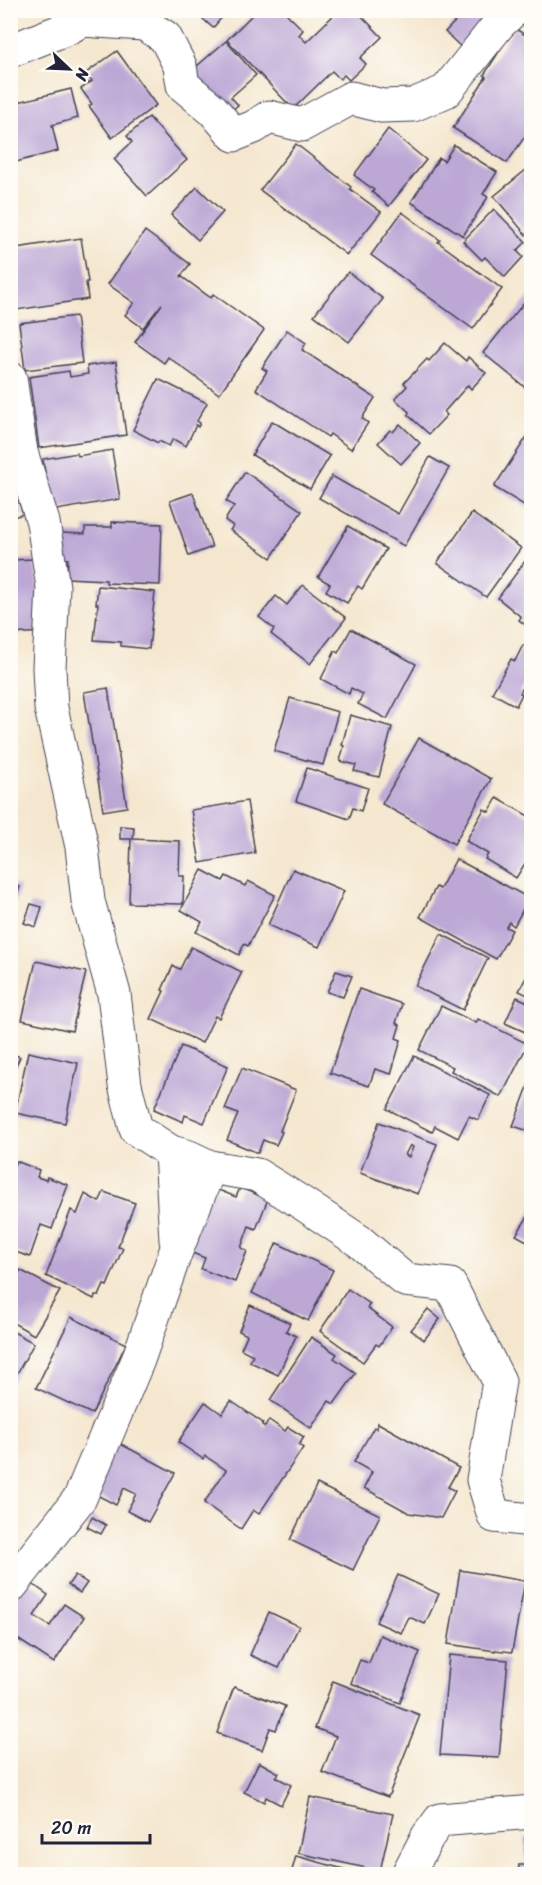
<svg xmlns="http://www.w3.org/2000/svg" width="542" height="1885" font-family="Sriracha,sans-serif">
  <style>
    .building { fill: #bca7d5; fill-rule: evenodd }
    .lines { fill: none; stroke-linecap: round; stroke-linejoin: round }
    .street-casing { stroke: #424051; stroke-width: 35 }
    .street { stroke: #fff; stroke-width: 33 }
  </style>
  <rect width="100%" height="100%" fill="#fdfcf7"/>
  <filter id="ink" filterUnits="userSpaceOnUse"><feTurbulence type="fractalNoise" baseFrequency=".0167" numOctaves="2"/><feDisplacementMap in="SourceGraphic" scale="12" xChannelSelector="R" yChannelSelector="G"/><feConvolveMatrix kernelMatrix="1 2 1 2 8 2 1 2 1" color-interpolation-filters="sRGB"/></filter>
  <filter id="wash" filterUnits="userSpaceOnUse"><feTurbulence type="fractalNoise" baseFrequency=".008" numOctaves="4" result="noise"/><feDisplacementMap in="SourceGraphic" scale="24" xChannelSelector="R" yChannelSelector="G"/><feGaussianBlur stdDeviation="1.35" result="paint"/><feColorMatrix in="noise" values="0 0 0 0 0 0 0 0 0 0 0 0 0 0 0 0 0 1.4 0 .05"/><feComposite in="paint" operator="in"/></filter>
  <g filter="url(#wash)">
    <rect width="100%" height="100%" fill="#f5e7cf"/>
    <g id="blocks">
      <g class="building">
        <path d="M193,10H228L213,28Z"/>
        <path d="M257,10H283L303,30L299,35L306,42L339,10H356L382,37L360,58L366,64L349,80L344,75L340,79L332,71L293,109L227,40Z"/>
        <path d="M466,10H485L491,16L461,47L445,32Z"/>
        <path d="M514,28L532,39V126L507,163L453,128L486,77L484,75Z"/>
        <path d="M226,41L256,75L231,97L238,105L229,113L190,72Z"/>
        <path d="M117,51L156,105L112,138L89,106L92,104L81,89L92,81L86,73Z"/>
        <path d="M71,89L78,118L52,125L58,151L12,163L10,104Z"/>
        <path d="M149,117L187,160L147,196L114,159L132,142L127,136Z"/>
        <path d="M388,129L426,160L389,206L372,192L374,190L354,175Z"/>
        <path d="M296,144L351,187L350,189L381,212L347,255L260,190Z"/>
        <path d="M454,145L497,172L483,194L488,197L463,236L411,202L439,158L444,161Z"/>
        <path d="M532,165V230L526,235L494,196Z"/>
        <path d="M197,187L223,212L198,240L171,215Z"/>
        <path d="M494,209L526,242L517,251L523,257L505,277L485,257L482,260L463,241Z"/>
        <path d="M402,212L440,240L438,242L502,289L473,329L371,255Z"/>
        <path d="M145,231L190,264L181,276L211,298L213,294L264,330L219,394L168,357L164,363L135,342L162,304L143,328L125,315L134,303L108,284Z"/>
        <path d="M81,238L88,282H86L88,299L10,311V249Z"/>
        <path d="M348,272L383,299L349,342L314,315Z"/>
        <path d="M532,293V393L483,353Z"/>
        <path d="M76,316L82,363L25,370L19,323Z"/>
        <path d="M287,330L306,343L302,350L375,398L362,418L368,423L351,449L330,434L328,437L256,389L267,371L262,368Z"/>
        <path d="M445,343L466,361L468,357L486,373L471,389L468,385L444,412L447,415L429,434L408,415L409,412L395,399L407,386L404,383L427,359L429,361Z"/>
        <path d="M116,362L126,435L39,448L29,377L69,371L70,377L88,374L87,366Z"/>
        <path d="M158,379L207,403L197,421L200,423L198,427L196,425L186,446L173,439L169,446L159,441L158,443L133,430Z"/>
        <path d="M272,421L330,456L310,489L252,455Z"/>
        <path d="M400,424L420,443L401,464L378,443L390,430L393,432Z"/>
        <path d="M532,429V510L494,487Z"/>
        <path d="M112,450L120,499L51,511L43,459L77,453L78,456Z"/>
        <path d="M430,457L449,468L404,546L319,498L332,476L398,514Z"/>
        <path d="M10,463L19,483L13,486L23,514L10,518Z"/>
        <path d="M245,472L302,511L271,558L230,530L233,526L225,520L234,506L226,501Z"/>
        <path d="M193,493L212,547L189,556L170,501Z"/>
        <path d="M472,513L521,548L486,597L437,563Z"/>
        <path d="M112,522L162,524L160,585L106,583V580L67,578L68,559L60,558L61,533L85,534V527H112Z"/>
        <path d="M348,526L386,549L362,589L358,586L347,603L326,591L330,584L318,577Z"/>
        <path d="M528,557L532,560V630L519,620L521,617L498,598Z"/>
        <path d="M34,559L45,632L10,634V560Z"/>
        <path d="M303,585L346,618L310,664L271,634L274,629L259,617L276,596L287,605Z"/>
        <path d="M98,586L155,592L149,649L121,646V642L94,640L98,604H96Z"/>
        <path d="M351,629L416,664L387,719L358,704L363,694L351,688L349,694L321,679L335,651L338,653Z"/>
        <path d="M523,645L532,650V672L520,693L522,694L516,706L492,693L511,659L515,661Z"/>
        <path d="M108,688L127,807L103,811L84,692Z"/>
        <path d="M290,698L338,712L323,765L274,751Z"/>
        <path d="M350,715L392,727L379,777L354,771L356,765L340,761L344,746L342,745Z"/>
        <path d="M419,738L491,779L454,844L382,804Z"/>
        <path d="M307,768L368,788L361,811L353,808L349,819L296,801Z"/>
        <path d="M497,798L532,818V852L516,878L485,859L488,854L466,841L484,809L489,812Z"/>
        <path d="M247,801L255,853L200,863L191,810Z"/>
        <path d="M120,826L134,827L133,839L180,841L179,876H184L183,904L129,903L131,839H120Z"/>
        <path d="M456,859L529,898L514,926L509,922L506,927L512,930L496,959L420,917L436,887L440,889Z"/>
        <path d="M293,869L344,891L319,947L268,925Z"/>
        <path d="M202,870L223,881L226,876L245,886L248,881L275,895L248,946L244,944L239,955L196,932L202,922L181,910Z"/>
        <path d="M10,884L20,887L11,913H10Z"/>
        <path d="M31,904L42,907L36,927L24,923Z"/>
        <path d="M441,934L488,958L463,1010L415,986Z"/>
        <path d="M191,947L242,972L219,1018L215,1016L202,1043L151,1019L164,991L162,990L173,966L180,969Z"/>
        <path d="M36,961L86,972L72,1031L22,1020Z"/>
        <path d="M10,965L15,967L11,980H10Z"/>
        <path d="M532,966V997L519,991Z"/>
        <path d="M336,971L352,976L343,997L327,992Z"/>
        <path d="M359,989L402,1004L396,1023L400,1025L396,1038L401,1040L391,1074L375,1069L369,1086L330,1073Z"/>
        <path d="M517,997L532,1004V1035L505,1023Z"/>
        <path d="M441,1006L476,1023L478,1019L528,1044L501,1097L451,1071L453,1067L419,1050Z"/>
        <path d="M181,1046L228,1066L204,1123L185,1115L183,1122L154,1109Z"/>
        <path d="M28,1052L78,1063L65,1123L15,1113Z"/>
        <path d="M10,1053L20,1057L10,1078Z"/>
        <path d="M414,1056L490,1095L478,1120L469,1116L458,1138L435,1126L432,1132L387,1109Z"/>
        <path d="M242,1068L296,1090L280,1131L282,1132L276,1145L263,1140L258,1153L227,1140L238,1114L225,1109Z"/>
        <path d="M532,1076V1132L513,1126Z"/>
        <path d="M379,1122L437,1144L418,1194L360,1173ZM410,1145L413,1147L409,1157L405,1155Z"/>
        <path d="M16,1161L39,1170L37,1177L46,1180L47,1177L68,1185L52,1229L41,1225L30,1257L10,1250V1175Z"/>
        <path d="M211,1187L236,1197L240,1188L268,1199L256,1229L249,1226L241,1248L247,1251L235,1282L201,1269L205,1258L187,1251Z"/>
        <path d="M104,1192L135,1203L118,1247L123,1248L107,1286L104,1285L99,1296H95L94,1299L46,1276L71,1210L77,1214L85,1194L99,1202Z"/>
        <path d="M532,1210V1244L516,1235Z"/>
        <path d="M277,1243L333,1270L308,1321L252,1293Z"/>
        <path d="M20,1270L60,1291L34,1335L10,1321V1292Z"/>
        <path d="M348,1289L370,1304L367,1308L392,1327L379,1346L376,1344L363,1362L320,1331Z"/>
        <path d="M250,1305L290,1323L286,1331L296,1336L278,1375L250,1362L253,1355L241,1349L247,1335L239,1331Z"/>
        <path d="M428,1309L440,1319L424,1340L411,1330Z"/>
        <path d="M71,1317L126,1344L92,1414L36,1388Z"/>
        <path d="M10,1330L34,1343L10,1386Z"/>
        <path d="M311,1337L337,1354L334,1358L356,1373L334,1404L329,1401L311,1428L270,1400Z"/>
        <path d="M231,1401L263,1423L262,1425L265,1427L269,1420L285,1431L288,1427L304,1437L299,1445L303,1448L259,1514L253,1510L241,1529L204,1503L226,1470L205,1456L203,1459L178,1442L205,1402L222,1414Z"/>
        <path d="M378,1423L459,1468L448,1487L455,1491L441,1518L409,1513L364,1488L372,1472L354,1462L374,1427L377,1429Z"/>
        <path d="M117,1442L175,1473L148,1522L127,1511L136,1494L124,1488L116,1505L91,1492Z"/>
        <path d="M317,1484L380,1515L353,1570L290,1540Z"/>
        <path d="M92,1517L106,1525L101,1534L87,1527Z"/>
        <path d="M460,1570L525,1581L512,1652L495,1650V1651L448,1644Z"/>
        <path d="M75,1575L87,1583L80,1593L68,1585Z"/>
        <path d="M398,1575L439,1594L425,1624L409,1617L401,1633L376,1622Z"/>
        <path d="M25,1579L48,1595L34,1616L50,1626L64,1604L84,1617L54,1663L10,1634V1594Z"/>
        <path d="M269,1612L299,1626L279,1668L250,1655Z"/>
        <path d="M380,1635L420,1652L400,1703L351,1683L360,1660L369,1663Z"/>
        <path d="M449,1655L508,1660L499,1758L440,1755Z"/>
        <path d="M333,1681L420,1715L388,1797L322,1772L336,1736L315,1728Z"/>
        <path d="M234,1687L285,1706L276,1730L270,1728L262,1750L217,1733Z"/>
        <path d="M259,1762L279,1773L276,1777L291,1785L281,1805L266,1797L264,1802L244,1792Z"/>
        <path d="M310,1797L393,1814L380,1871L298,1853Z"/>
        <path d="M525,1838H532V1874H518L519,1865H526Z"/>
        <path d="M296,1856L362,1874H291Z"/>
      </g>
    </g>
  </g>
  <g filter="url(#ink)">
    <use href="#blocks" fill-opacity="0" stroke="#424051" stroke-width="1.5"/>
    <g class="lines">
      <g class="street-casing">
        <g id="street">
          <path d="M82,20L144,24L165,37L180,66L183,85L213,110L234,135L254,127L269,117L302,125L351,98L382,106L413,105L446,91L499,24L514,10"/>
          <path d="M10,51L68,28L82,20L88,10"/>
          <path d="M10,378L21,452L43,522L53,587L49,668L51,708L82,847L88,901L114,994L125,1085L136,1129L171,1152L189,1157L210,1167L257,1175L302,1203L359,1241L405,1280L450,1285L499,1381L483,1480L494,1516L532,1520"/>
          <path d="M171,1152L176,1240"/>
          <path d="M10,1587L80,1498L138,1360L176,1251L210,1167"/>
          <path d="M408,1874L428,1836L440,1820L532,1812"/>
        </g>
      </g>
      <use href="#street" class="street"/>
    </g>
  </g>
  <rect width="542" height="1885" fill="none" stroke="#fdfcf7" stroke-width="36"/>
  <g transform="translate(69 69) rotate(113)" stroke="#fdfcf7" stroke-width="4.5" paint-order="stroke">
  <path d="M0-4.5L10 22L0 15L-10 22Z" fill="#22223b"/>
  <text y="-9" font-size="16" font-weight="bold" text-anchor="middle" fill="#22223b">N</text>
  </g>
  <path d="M42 1834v9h108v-9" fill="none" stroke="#22223b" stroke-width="3"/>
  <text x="51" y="1834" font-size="18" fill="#22223b" stroke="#fdfcf7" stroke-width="4.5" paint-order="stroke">20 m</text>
</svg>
